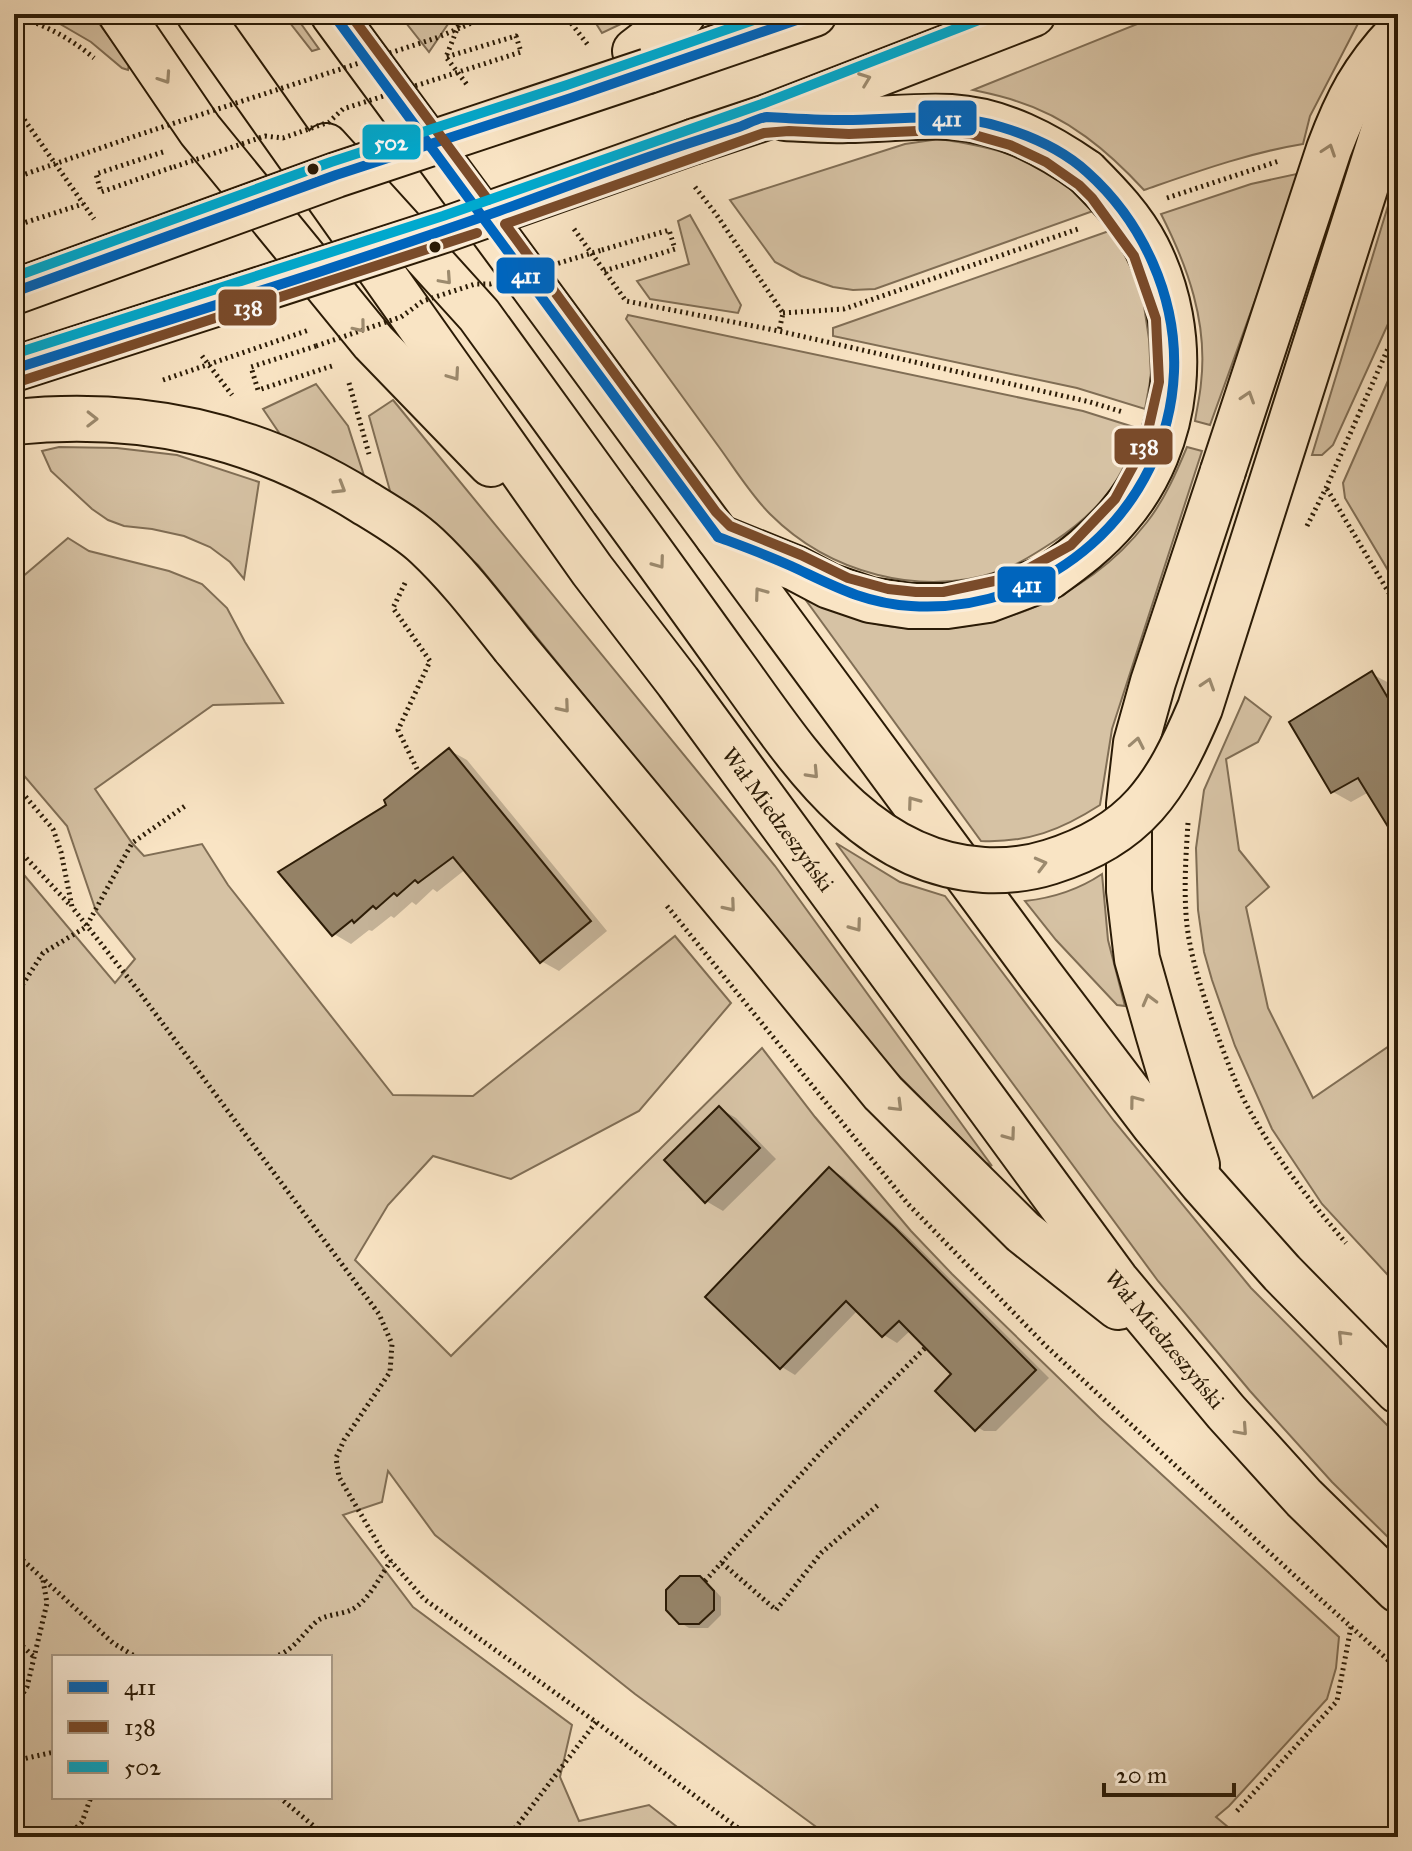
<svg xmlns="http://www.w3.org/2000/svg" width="1412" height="1851" font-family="'IM FELL Great Primer',serif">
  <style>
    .green { fill: #d6c2a4; stroke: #806e55; stroke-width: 2; fill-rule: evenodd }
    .shadow { fill: #0003 }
    .building { fill: #968469; stroke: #2b1b06; stroke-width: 2 }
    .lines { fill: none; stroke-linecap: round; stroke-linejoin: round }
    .major-casing { stroke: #2b1b06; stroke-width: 48 }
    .path { stroke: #2b1b06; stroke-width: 5; stroke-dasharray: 2 4; stroke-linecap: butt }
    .major { stroke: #f9e4c4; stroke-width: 44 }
    .major-bridge-casing { stroke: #2b1b06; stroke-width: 48; stroke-linecap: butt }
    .path-bridge { stroke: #2b1b06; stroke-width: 5; stroke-dasharray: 2 4; stroke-linecap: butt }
    .major-bridge { stroke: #f9e4c4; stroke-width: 44 }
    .bus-1-casing { stroke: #fbedd9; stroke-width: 16 }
    .bus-2-casing { stroke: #fbedd9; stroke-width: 16 }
    .bus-3-casing { stroke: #fbedd9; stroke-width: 16 }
    .bus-1 { stroke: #0065bd; stroke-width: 10 }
    .bus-2 { stroke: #7a4b2a; stroke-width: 10 }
    .bus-3 { stroke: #00a9ce; stroke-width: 10 }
    .oneway { stroke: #9c8a6e }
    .bus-dot { fill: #2b1b06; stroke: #fbedd9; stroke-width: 3 }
    .labels { text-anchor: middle; stroke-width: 8; stroke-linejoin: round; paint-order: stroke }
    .street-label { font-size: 22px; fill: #2b1b06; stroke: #fbedd9 }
    .line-badge { stroke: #fbedd9; stroke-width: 3 }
    .badge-label { font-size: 22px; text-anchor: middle; font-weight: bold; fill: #fff }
  </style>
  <rect width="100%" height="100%" fill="#f9e4c4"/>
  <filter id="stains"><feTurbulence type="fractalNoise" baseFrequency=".0025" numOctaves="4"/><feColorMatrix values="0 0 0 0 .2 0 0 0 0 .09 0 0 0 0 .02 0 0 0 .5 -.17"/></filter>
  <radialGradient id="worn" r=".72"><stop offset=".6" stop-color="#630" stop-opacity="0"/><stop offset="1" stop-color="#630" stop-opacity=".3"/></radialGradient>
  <g class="green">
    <path d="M43,14H92L129,64L128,70L122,68L91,42Z"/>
    <path d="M283,14H294L319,49L312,51Z"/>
    <path d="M399,14H452L448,24L429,52Z"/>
    <path d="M590,14H642L602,33Z"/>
    <path d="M1162,14H1363L1310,116L1303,144C1248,153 1196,172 1144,190C1108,151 1068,117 1016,101C1002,96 987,93 973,90Z"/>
    <path d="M939,139C974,144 1009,151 1041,166C1058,174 1081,197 1093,211L875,289L853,290L833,287L801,276L775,262L730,200L905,144Z"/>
    <path d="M1301,173L1210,425L1195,421C1197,408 1200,396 1201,383C1208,323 1188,267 1161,214L1251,184Z"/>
    <path d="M1398,173V302L1333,445L1322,455H1312Z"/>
    <path d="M690,215L741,305L738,313L650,299L637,281L689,264L678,221Z"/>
    <path d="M1109,231L1128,260L1143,299L1149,339L1151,376L1145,409L1077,388L833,336V328Z"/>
    <path d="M628,315L1083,411L1140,429C1131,452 1122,475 1107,494C1092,513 1073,529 1053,542C1036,553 1019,564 1000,571C920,598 829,573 770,514C751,495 735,469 719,447C688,404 657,362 626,319Z"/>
    <path d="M1398,358V587L1345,498L1343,483Z"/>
    <path d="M316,384L348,426L366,482L288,446L263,409Z"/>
    <path d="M393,400L775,866L992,1166L985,1162L884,1061L825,992L478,565L429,524L392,498L369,416Z"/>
    <path d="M59,447L117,448L177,455L259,482L244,579L230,562L210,547L184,536L152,529L124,526L108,520L92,509L51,471L42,451Z"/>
    <path d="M1187,447L1202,451L1112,729L1100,805C1061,830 1028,843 981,841L805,599C830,609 854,620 881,625C980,642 1085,602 1147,522C1165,499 1176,473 1187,447Z"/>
    <path d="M68,538L89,551L169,571L202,584L227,608L245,642L283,703L213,705L95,789L132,843L144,856L202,844L228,885L393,1095L473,1096L675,936L731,1003L639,1111L511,1179L433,1156L388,1205L355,1260L451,1356L762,1048L815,1117L911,1231L952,1274L1100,1418L1339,1637L1336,1668L1327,1699L1229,1806L1216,1817L1240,1837H830L635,1694L435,1535L388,1471L382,1502L343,1515L413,1607L572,1725L560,1777L579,1821L649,1805L690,1837H14V863L115,983L135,959L96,911L67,826L14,764V584ZM54,1657H330V1797H54Z"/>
    <path d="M1245,697L1271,717L1258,742L1226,759L1239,850L1269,887L1246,907L1268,1008L1313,1098L1398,1040V1286L1322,1204L1272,1129L1235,1046L1212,980L1204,952L1198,910L1196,848L1204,790Z"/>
    <path d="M836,843L900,882L945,896L1114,1121L1251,1288L1398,1436V1547L1332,1482L1250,1391L1158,1281Z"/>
    <path d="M1102,874L1108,940L1125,1006L1117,1005L1056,940L1025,901C1053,898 1078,890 1102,874Z"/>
  </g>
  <g class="shadow">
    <path d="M1372,674L1391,684L1398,697V840L1369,792L1351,802L1333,792Z"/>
    <path d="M449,750L467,760L607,931L559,971L541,961L466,869L437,892L433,889L416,905L412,902L394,918L391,916L372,931L369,930L351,944L334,934L389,805Z"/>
    <path d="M719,1108L736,1118L776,1159L723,1211L706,1201Z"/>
    <path d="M830,1169L843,1177L909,1238L1049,1378L996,1431H984L969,1422L954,1374L911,1330L897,1343L884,1335L858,1310L795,1375L782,1367Z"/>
    <path d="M699,1578L708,1583L721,1597V1615L708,1628H689L681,1623Z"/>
  </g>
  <g class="building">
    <path d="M1372,671L1398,715V843L1358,778L1331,793L1289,722Z"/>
    <path d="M449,748L591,921L540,963L453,857L418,883L415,880L397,896L394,893L376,909L373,906L354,923L352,920L332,936L278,872L386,805L384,800Z"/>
    <path d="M719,1106L760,1148L705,1203L664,1160Z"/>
    <path d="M829,1167L895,1228L1036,1370L975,1431L935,1391L951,1374L899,1321L882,1337L846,1301L780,1369L705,1297Z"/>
    <path d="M680,1576H700L714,1591V1610L699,1624H679L666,1610V1590Z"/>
  </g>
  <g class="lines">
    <g class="major-casing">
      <g id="major">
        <path d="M121,14L200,130L373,342L491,464"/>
        <path id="s1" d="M199,14L592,570L678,682L1116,1280L1226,1412L1304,1498L1398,1590"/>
        <path d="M333,14L1041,976L1154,1125L1202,1183L1282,1273L1398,1391"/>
        <path d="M635,51L683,14"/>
        <path d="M648,71L814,14"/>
        <path d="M785,118C805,119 826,121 847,120C881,120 916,115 951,117C1001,120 1046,144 1086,172"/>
        <path d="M695,141L767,117L1033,14"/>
        <path d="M326,146L479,315L613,500"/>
        <path d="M718,537L795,568L829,586L870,600L910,606H947L988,600L1049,577"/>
        <path d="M514,647L767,951L883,1093L1023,1232L1118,1307"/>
        <path d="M1197,1165L1158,1033L1137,959L1129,891V804L1136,743L1153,682L1223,471"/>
      </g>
    </g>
    <g class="path">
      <path d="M463,14L446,57L468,86"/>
      <path d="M564,14L588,45"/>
      <path d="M14,16C44,24 70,38 94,58"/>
      <path d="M14,105L94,219"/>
      <path d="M16,107L23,18"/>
      <path d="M163,152L96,174L101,192L173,167"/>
      <path d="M695,187L716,214L783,313L779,331"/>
      <path d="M1167,198L1279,161"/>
      <path d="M14,226L83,204"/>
      <path d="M574,229L626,301L779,331L1090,402L1123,412"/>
      <path d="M602,250L669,230L675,249L604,271"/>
      <path d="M783,313L844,309L1078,229"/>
      <path d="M316,346L251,367L258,390L335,365"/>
      <path d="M202,356L232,395"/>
      <path d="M163,380L309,330"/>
      <path d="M349,383L369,454"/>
      <path d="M1327,489L1398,608"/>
      <path d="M1307,526L1326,488L1398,326"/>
      <path d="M405,583L393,608L430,661L398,730L417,769"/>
      <path d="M14,783L53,829L61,852L72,907L137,989L379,1314L392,1344L390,1372L344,1440L336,1458L339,1477L383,1552L424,1599L596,1722L750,1837"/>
      <path d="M1188,823C1186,853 1184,884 1186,914C1188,947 1198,978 1208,1009C1219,1039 1230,1071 1244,1100C1271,1152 1308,1199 1346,1243"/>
      <path d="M14,845L71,906"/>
      <path d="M667,906L908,1204L1046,1346L1309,1589L1398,1669"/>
      <path d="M14,993L19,990L43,953L86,927L132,843L185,806"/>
      <path d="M14,1552L113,1643L136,1657"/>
      <path d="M722,1563L776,1610L821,1553L878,1505"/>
      <path d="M705,1581L822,1451L925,1348"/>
      <path d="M14,1638L33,1656"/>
      <path d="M273,1657C294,1651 301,1635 316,1622C325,1614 340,1615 351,1610C369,1601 380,1576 391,1561"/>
      <path d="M14,1708L27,1687L47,1603L43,1580"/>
      <path d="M14,1761L54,1752"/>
      <path d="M279,1797L327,1837"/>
      <path d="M1237,1811L1337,1701L1351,1627"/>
      <path d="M14,1835H69"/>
      <path d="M68,1836L82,1822L91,1797"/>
      <path d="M506,1837L516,1827L596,1722"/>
    </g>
    <use href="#major" class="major"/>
    <g class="major-bridge-casing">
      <g id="major-bridge">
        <path d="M14,292L336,175L648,71"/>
        <path d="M14,369L447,229L695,141"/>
        <path d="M14,422C140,409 254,434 362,501C383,514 408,528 427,546C459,576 486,612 514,647"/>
        <path d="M1223,471L1329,149C1347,101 1363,70 1398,33"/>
        <path d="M613,500C653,554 692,609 731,663C796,752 862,863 984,870C1007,871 1028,869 1050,862C1137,835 1166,788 1200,708L1398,85"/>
        <path d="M1049,577C1074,559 1098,541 1118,517C1182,443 1191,334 1147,248C1132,219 1109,195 1086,172"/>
      </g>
    </g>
    <g class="path-bridge">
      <path d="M174,167L265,136L283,138L329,122L343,109L521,52L516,36L446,57"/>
      <path d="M14,178L141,134L436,38L493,14"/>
      <path d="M316,346L401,317L423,301L475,284H490L602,250"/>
    </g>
    <use href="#major-bridge" class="major-bridge"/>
    <g class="bus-1-casing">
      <g id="bus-1">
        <path d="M333,14L718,537"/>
        <path d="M14,292L336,175L571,98L814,14"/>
        <path d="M14,369C176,317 338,268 499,211C566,187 633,161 702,139C714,135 727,131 739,127C748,124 757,118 767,117C768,117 785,118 786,118C806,119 825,120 845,120C897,120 950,111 1001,127C1031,136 1064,151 1087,172C1143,222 1177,297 1174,372C1168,510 1048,615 911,606C863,603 832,585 791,566C767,555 742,546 718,537"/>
      </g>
    </g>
    <g class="bus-2-casing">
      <g id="bus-2">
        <path d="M350,14L488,200"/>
        <path d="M940,130L971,134L1010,145L1046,162L1079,185L1092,198L1134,256L1156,319L1159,382L1145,444L1115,499L1071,545L1013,577L943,592H916L888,589L848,578L801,555L730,526L716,512L505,224L764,133L789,131L849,134Z"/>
        <path d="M18,382L477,233"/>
      </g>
    </g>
    <g class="bus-3-casing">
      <g id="bus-3">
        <path d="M14,277L331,162L567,85L771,14"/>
        <path d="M14,354L443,216L762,104L994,14"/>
      </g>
    </g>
    <use href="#bus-1" class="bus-1"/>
    <use href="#bus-2" class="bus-2"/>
    <use href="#bus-3" class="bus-3"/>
  </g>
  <defs><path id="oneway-chevron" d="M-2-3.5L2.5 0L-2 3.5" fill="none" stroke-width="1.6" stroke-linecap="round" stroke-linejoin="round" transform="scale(2)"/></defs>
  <g class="oneway">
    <use href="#oneway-chevron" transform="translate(165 78) rotate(56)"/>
    <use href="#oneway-chevron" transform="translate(865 79) rotate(-21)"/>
    <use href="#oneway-chevron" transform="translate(1329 150) rotate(-71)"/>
    <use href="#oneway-chevron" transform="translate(446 279) rotate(48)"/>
    <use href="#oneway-chevron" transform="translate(360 327) rotate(51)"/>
    <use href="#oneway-chevron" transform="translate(454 375) rotate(55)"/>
    <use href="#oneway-chevron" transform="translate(1248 397) rotate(-72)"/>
    <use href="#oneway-chevron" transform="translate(92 419) rotate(1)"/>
    <use href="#oneway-chevron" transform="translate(340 488) rotate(31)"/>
    <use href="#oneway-chevron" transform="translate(659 563) rotate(54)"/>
    <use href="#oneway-chevron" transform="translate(760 593) rotate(-126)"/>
    <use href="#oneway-chevron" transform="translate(1208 684) rotate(-72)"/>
    <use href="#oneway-chevron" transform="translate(564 707) rotate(50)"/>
    <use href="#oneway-chevron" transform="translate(1137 743) rotate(-79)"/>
    <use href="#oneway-chevron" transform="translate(813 773) rotate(47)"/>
    <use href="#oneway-chevron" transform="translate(913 802) rotate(-126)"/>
    <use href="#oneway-chevron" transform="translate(1041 864) rotate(-15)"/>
    <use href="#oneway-chevron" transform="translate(730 906) rotate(50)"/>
    <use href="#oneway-chevron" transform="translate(856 926) rotate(54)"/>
    <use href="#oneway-chevron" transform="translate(1149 1000) rotate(-105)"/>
    <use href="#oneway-chevron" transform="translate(1135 1101) rotate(-127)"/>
    <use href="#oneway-chevron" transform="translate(897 1106) rotate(45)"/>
    <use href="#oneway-chevron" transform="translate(1010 1135) rotate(54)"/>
    <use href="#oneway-chevron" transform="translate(1343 1336) rotate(-134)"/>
    <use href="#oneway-chevron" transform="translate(1242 1430) rotate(48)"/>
  </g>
  <g class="bus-dot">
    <circle cx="313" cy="169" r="7"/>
    <circle cx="435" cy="247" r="7"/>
  </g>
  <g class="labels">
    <g class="street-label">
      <text dy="8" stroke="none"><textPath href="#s1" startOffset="992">Wał Miedzeszyński</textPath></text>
      <text dy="8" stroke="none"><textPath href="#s1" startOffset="1640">Wał Miedzeszyński</textPath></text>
    </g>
  </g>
  <g class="line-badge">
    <rect x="917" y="99" width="61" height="38" rx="8" fill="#0065bd"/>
    <rect x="361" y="123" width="61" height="38" rx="8" fill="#00a9ce"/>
    <rect x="495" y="256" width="61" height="39" rx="8" fill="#0065bd"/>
    <rect x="217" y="288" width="61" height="39" rx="8" fill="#7a4b2a"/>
    <rect x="1113" y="427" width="61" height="39" rx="8" fill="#7a4b2a"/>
    <rect x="996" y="565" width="61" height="39" rx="8" fill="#0065bd"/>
  </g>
  <g class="badge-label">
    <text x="947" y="126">411</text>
    <text x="391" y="150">502</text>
    <text x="526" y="283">411</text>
    <text x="248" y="315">138</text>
    <text x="1144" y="454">138</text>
    <text x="1027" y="592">411</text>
  </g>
  <rect width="1412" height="1851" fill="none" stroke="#f9e4c4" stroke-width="48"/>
  <rect x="16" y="16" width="1380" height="1819" fill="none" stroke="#2b1b06" stroke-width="4"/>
  <rect x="24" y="24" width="1364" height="1803" fill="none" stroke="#2b1b06" stroke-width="2"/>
  <rect x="52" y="1655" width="280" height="144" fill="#fbedd9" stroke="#a89985" stroke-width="2"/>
  <rect x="68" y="1681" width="40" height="12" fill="#0065bd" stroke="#a89985" stroke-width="2"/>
  <text x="124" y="1695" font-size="24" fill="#2b1b06">411</text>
  <rect x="68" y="1721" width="40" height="12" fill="#7a4b2a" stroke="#a89985" stroke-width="2"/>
  <text x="124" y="1735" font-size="24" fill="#2b1b06">138</text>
  <rect x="68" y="1761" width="40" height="12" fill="#00a9ce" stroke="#a89985" stroke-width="2"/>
  <text x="124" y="1775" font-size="24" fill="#2b1b06">502</text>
  <path d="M1104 1783v12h130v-12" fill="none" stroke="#2b1b06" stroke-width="4"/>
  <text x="1116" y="1783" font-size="24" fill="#2b1b06" stroke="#fbedd9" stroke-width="6" paint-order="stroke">20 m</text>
  <rect width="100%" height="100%" filter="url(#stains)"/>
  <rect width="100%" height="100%" fill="url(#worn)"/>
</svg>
